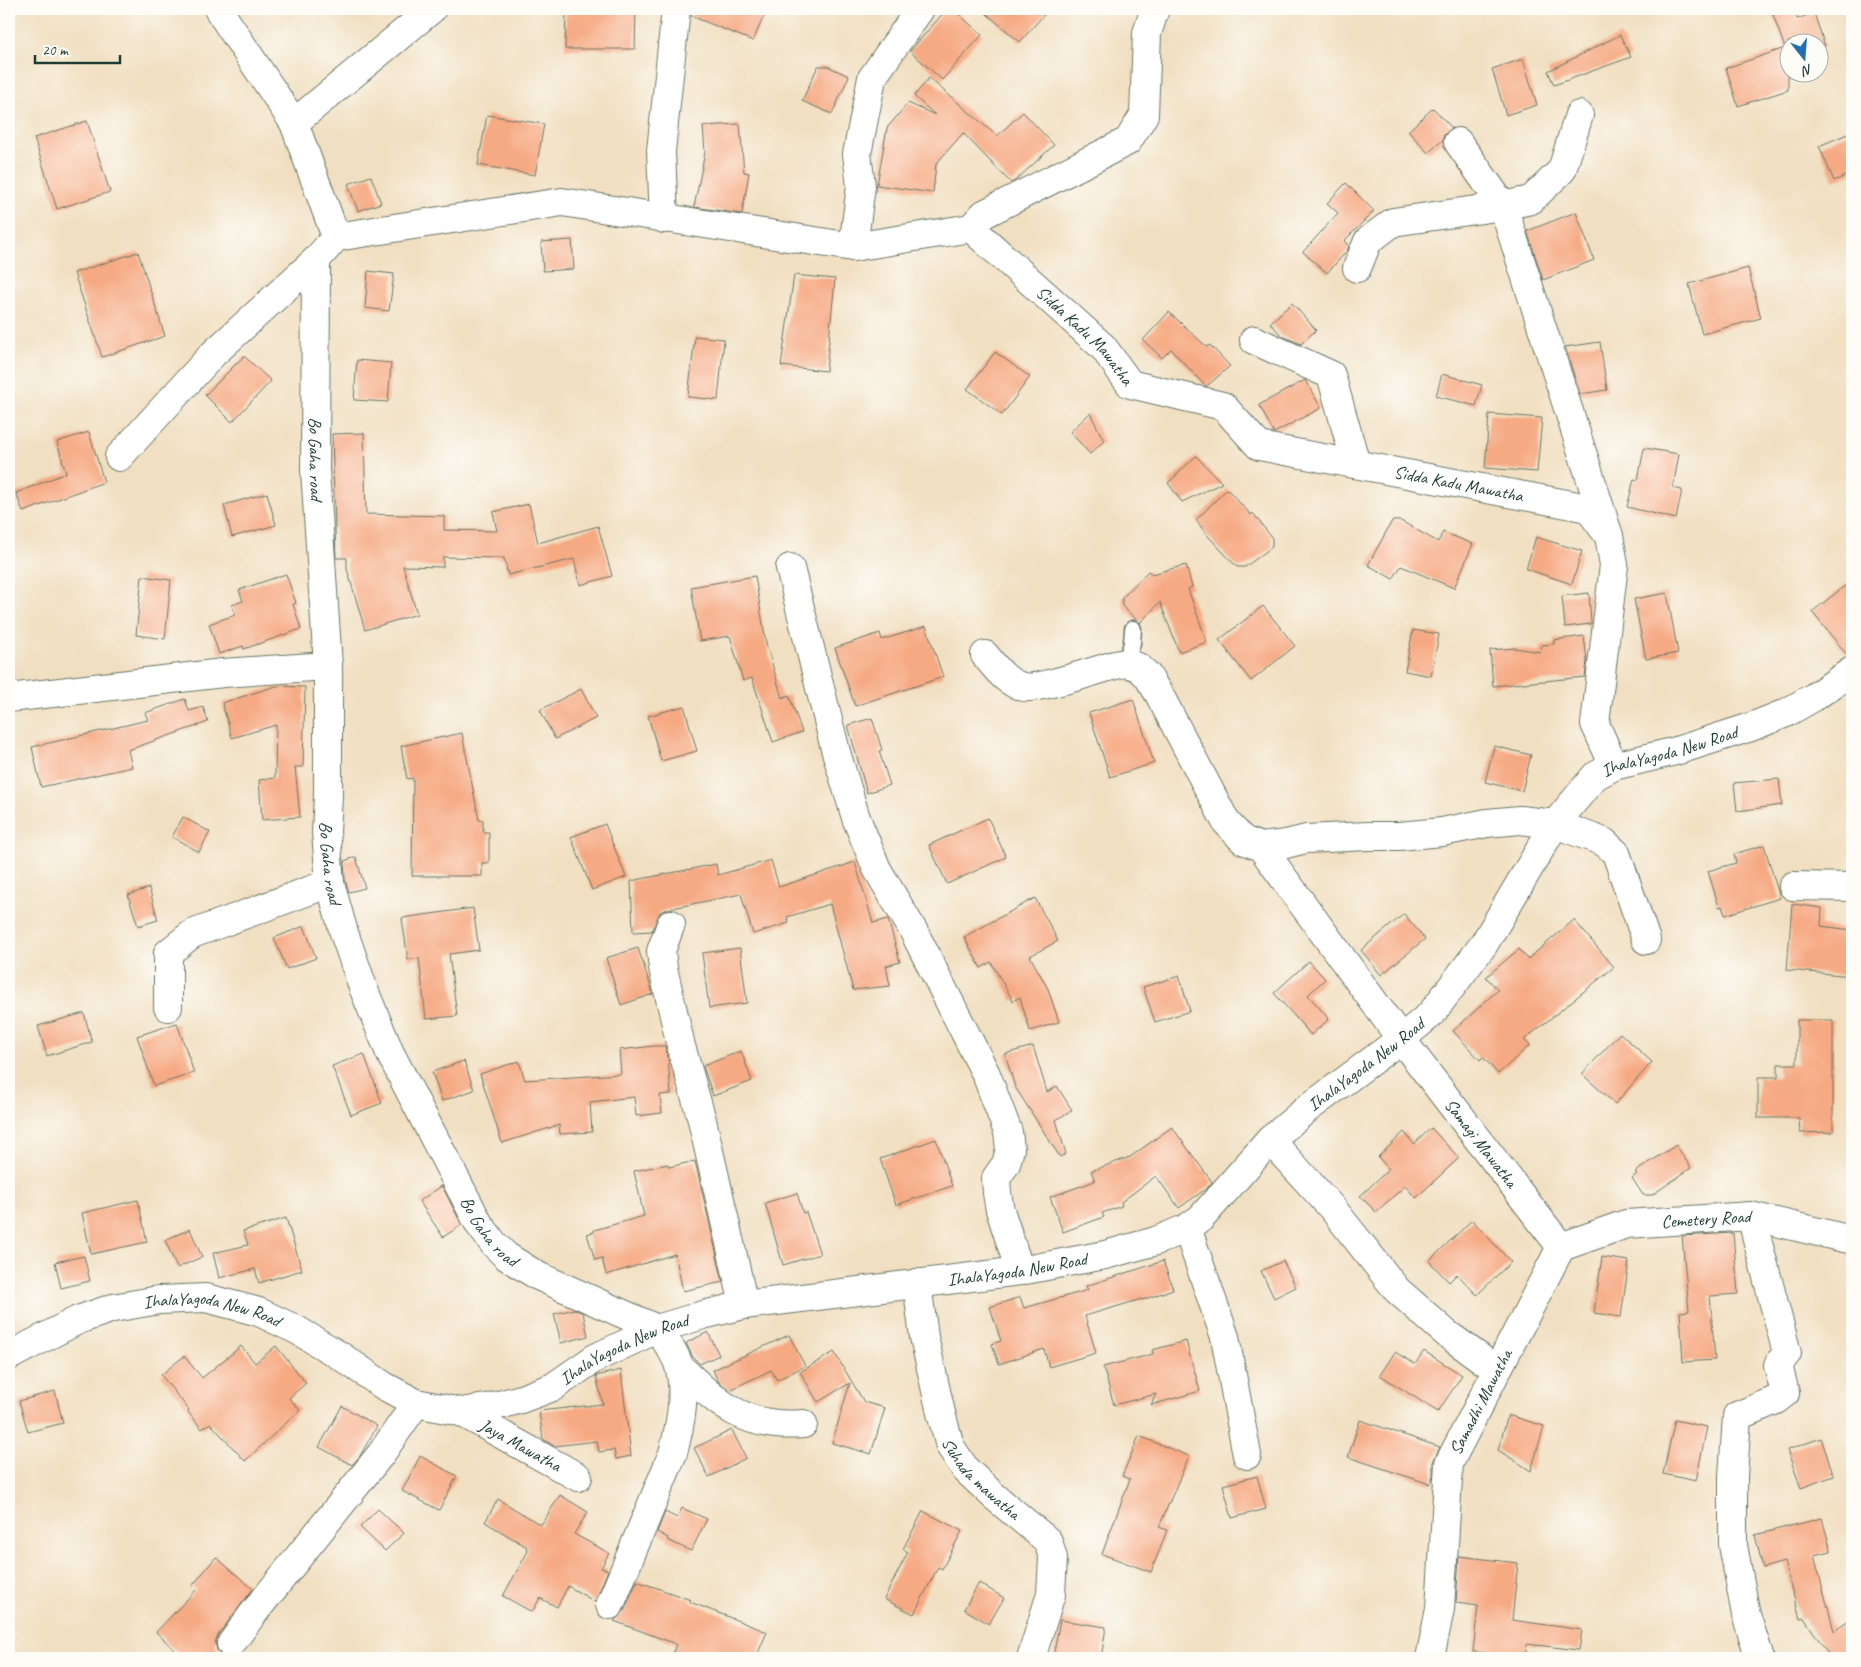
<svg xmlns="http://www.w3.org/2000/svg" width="1861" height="1667" font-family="Caveat,sans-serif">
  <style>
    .building { fill: #f6aa84 }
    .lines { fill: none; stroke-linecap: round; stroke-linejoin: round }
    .service-casing { stroke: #687665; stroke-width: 19 }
    .minor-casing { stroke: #687665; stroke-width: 30 }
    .service { stroke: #fff; stroke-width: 16 }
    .minor { stroke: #fff; stroke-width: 28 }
    .labels { text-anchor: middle; stroke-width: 5; stroke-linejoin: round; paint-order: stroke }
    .street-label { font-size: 18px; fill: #1f3d34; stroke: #fdfcf7 }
  </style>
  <rect width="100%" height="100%" fill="#fdfcf7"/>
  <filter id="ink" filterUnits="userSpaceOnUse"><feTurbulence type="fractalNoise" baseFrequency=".02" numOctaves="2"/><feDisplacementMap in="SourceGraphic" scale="10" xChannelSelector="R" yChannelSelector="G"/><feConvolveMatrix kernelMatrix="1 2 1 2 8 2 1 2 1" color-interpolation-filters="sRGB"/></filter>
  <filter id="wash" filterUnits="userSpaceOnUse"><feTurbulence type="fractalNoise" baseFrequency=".0096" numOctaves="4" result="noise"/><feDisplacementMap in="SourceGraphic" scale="20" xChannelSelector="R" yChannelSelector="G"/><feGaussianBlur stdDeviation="1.12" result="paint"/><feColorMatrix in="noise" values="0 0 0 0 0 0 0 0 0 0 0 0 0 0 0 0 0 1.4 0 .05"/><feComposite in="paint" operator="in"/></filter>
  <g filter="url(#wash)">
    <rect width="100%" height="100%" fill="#f1dfc1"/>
    <g id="blocks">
      <g class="building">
        <path d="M566,9H636L635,49H565Z"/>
        <path d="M691,9H767L753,41L691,16Z"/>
        <path d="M947,9H953L982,35L942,80L910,51Z"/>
        <path d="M981,9H1049L1020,42Z"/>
        <path d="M1771,9H1794L1797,19L1814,13L1825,46L1818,49V42H1788V90L1738,106L1726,68L1785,48Z"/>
        <path d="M1620,35L1631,57L1554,85L1548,71Z"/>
        <path d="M1523,59L1537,105L1506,115L1492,69Z"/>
        <path d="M818,66H827L849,76L832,114L802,101Z"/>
        <path d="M929,78L997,136L1023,112L1054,145L1016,180L1011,183L963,133L936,164L933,193L877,185L887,128L908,103L935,115L914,96Z"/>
        <path d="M1433,108L1452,128L1444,135L1443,140L1428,153L1408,131Z"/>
        <path d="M487,115L544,124L535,175L478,165Z"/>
        <path d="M87,121L110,192L57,209L34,138Z"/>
        <path d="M740,124L744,172L749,173L742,214L694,207L705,152L703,126Z"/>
        <path d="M1852,132V173L1834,181L1819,146Z"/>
        <path d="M371,176L381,203L358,211L348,184Z"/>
        <path d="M1346,183L1374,211L1344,241L1349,246L1347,251L1327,273L1303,252L1338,213L1327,203Z"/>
        <path d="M1576,212L1594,260L1543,280L1527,231Z"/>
        <path d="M572,240L574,269L543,271L541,242Z"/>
        <path d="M138,252L165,336L102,357L74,273Z"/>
        <path d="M1748,268L1761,318L1702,334L1689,284Z"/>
        <path d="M368,271L394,274L389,311L365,308Z"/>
        <path d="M794,275L835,279L826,371L781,366Z"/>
        <path d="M1292,303L1316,330L1301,344L1282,336L1270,323Z"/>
        <path d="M1169,312L1207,347L1210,345L1230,366L1207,386H1205L1171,349L1162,358L1143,340Z"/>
        <path d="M695,336L724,339L718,400L688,397Z"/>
        <path d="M1600,342L1607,390L1580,394L1565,347Z"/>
        <path d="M995,352L1030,377L1002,415L967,389Z"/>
        <path d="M244,356L271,381L232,422L205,395Z"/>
        <path d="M357,360L391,363L388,402L354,400Z"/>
        <path d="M1442,374L1482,385L1476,406L1436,396Z"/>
        <path d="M1305,380L1321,408L1274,433L1259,405Z"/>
        <path d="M1090,413L1104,441L1090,454L1070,432Z"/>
        <path d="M1489,414L1542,418L1537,472L1485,468Z"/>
        <path d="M89,432L104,482L23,512L16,493L66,473L57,442Z"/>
        <path d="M364,433L366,514L444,516V530L497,531L493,512L529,504L538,543L598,526L612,576L580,585L574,559L508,575L504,558L443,557V567L403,566L417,614L365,630L347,569V558H336L332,434Z"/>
        <path d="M1644,448L1679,454L1673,488L1682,490L1676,519L1627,507L1634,479L1638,480Z"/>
        <path d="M1196,456L1222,483L1182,502L1168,483Z"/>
        <path d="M1227,489L1251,515L1253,513L1272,538V547L1245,567H1237L1207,535L1196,520Z"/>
        <path d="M267,493L276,525L232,537L224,505Z"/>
        <path d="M1392,521H1401L1438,542L1443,532L1473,544L1454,588L1401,566L1393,579L1368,565Z"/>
        <path d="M1536,537L1582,551L1572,584L1526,569Z"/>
        <path d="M1186,565L1192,587L1188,589L1207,642L1179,652L1160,602L1140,623L1122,606V598L1148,571L1152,574Z"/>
        <path d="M286,574L296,603L293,604L301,629L244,649L243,646L219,654L209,624L235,615L232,605L243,601L239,590Z"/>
        <path d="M142,576L171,580L165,639L136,635Z"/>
        <path d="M755,576L766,643L782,698L789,695L802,732L773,742L752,678L743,681L730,636L700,641L691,587Z"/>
        <path d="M1852,580V656H1848L1812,612Z"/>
        <path d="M1589,593L1591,624L1565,627L1562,596Z"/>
        <path d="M1667,593L1678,653L1646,659L1634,599Z"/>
        <path d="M1263,606L1295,646L1251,681L1219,640Z"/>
        <path d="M926,626L943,677L855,706L835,648L880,633L882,640Z"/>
        <path d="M1413,630L1439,634L1431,676L1405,671Z"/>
        <path d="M1584,636L1587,661L1585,677L1493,686L1490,650L1515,648L1540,652L1542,645L1554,644V640Z"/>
        <path d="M276,686L305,687L303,767H295L300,817L262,820L259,780L275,778L276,725L232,738L222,703Z"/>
        <path d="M581,689L596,718L555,739L540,710Z"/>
        <path d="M185,699L189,711L203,707L208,722L128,750L132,767L41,787L32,747L148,720L145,713Z"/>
        <path d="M1133,699L1154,763L1110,777L1089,713Z"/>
        <path d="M684,706L697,751L661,761L648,716Z"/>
        <path d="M872,718L882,750L879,751L890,785L867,793L848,725Z"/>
        <path d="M462,733L479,820H483V832H489V863H482V876H412L413,778L407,779L401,746Z"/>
        <path d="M1494,746L1531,755L1522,791L1485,782Z"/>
        <path d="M1779,779L1782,805L1737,811L1734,783Z"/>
        <path d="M183,817L210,832L199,852L172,837Z"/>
        <path d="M988,818L1006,857L947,884L929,845Z"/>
        <path d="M605,824L626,877L592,890L571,837Z"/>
        <path d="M1764,845L1780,898L1725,915L1722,906L1719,907L1708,871L1736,863L1734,854Z"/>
        <path d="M356,857L365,888L349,892L345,880L344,861Z"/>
        <path d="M771,860L779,887L855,862L873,923L888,919L900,962L886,966L890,986L853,990L830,904L787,917L789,923L753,934L741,894L668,909L660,912L652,931L633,932L631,881L716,864L718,875Z"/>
        <path d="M149,888L158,920L138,926L128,895Z"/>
        <path d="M1035,898L1058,941L1030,956L1048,989L1059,1022L1030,1031L1020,997L1013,1001L991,962L981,968L964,937Z"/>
        <path d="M1792,904L1822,908L1821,926L1852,930V976L1787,970Z"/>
        <path d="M473,908L479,950L449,954L457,1016L426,1019L419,958L408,960L402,918Z"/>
        <path d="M1404,914L1425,939L1381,975L1361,950Z"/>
        <path d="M1574,920L1614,967L1524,1040L1530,1045L1498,1074L1483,1057L1480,1060L1453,1031L1498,990L1486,977L1519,949L1528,959Z"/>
        <path d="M304,926L316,958L287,969L274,938Z"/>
        <path d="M638,948L653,994L621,1005L606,958Z"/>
        <path d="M740,948L747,1003L709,1008L702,953Z"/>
        <path d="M1309,961L1325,979L1308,995L1329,1019L1311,1035L1274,993Z"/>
        <path d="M1179,976L1190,1011L1155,1022L1143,987Z"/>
        <path d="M84,1013L92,1042L47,1056L38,1026Z"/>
        <path d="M1797,1020H1833V1132L1800,1133L1799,1118H1758V1077H1778V1064H1797Z"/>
        <path d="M177,1023L194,1073L154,1086L137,1036Z"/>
        <path d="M1620,1033L1652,1062L1615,1104L1582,1074Z"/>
        <path d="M654,1046H665L668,1058L671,1094L660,1095L662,1113L636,1116L634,1097L590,1102L592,1132L560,1134L559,1125L502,1143L480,1074L519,1061L525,1080L621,1074L619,1050Z"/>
        <path d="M1033,1046L1047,1092L1057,1086L1072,1110L1056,1120L1066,1154L1060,1157L1015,1087L1005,1054Z"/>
        <path d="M741,1051L752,1081L713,1096L703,1066Z"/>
        <path d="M364,1054L382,1103L351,1115L332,1066Z"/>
        <path d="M464,1061L474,1090L442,1101L432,1072Z"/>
        <path d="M1172,1127L1212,1182L1207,1188L1179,1208L1156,1176L1121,1202L1122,1206L1102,1213L1104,1217L1063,1232L1050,1197L1095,1181L1091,1171L1130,1157Z"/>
        <path d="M1431,1128L1459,1158L1416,1198L1405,1186L1376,1212L1360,1196L1389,1169L1378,1157L1404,1132L1414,1144Z"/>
        <path d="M936,1139L952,1186L896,1205L880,1159Z"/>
        <path d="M1676,1145L1691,1168L1652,1195H1643L1632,1178L1637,1174L1635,1172Z"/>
        <path d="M695,1161L723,1282L683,1291L675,1254L606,1275L602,1258L595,1260L587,1234L594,1232V1230L644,1216L634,1171L668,1164L669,1167Z"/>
        <path d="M442,1186L462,1225L443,1237L419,1201Z"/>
        <path d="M797,1193L803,1213L806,1212L820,1254L783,1265L765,1203Z"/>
        <path d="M138,1200L147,1242L91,1254L82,1213Z"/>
        <path d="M286,1218L302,1270L259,1283L255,1269L219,1278L213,1253L248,1245L243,1231Z"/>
        <path d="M1472,1220L1511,1262L1477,1295L1457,1274L1449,1282L1429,1261Z"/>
        <path d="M190,1229L202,1257L177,1268L165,1240Z"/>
        <path d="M1733,1233L1738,1294L1710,1296L1715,1360L1683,1362L1680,1312L1689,1311L1682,1236Z"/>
        <path d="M84,1256L90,1281L61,1288L55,1262Z"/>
        <path d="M1602,1257L1629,1261L1621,1317L1594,1313Z"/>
        <path d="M1163,1261L1173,1289L1143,1300L1142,1299L1085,1316L1096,1353L1049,1367L1044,1349L999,1364L992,1344L1001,1341L990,1307L1020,1297L1024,1308L1088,1290L1086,1286Z"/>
        <path d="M1283,1261L1296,1287L1274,1298L1261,1271Z"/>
        <path d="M574,1309L583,1313L588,1336L561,1343L554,1314Z"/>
        <path d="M708,1332L719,1355L700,1364L693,1357L686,1343Z"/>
        <path d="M789,1335L805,1366L777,1380L771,1370L730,1390L718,1381L713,1370Z"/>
        <path d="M1186,1341L1200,1391L1151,1405L1156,1394L1114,1405L1103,1367L1153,1354L1152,1350Z"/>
        <path d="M241,1346L255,1363L276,1346L306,1383L289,1398L300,1410L245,1461L210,1423L202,1429L188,1412L189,1410L161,1375L184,1356L202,1378Z"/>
        <path d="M1424,1351L1462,1375L1438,1412L1380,1375L1395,1352L1415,1364Z"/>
        <path d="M834,1352L864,1402L885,1408L871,1454L832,1443L850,1383L818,1402L800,1372Z"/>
        <path d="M621,1370L631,1456L616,1459L614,1450L599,1452L597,1441L554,1446L543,1439L539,1411L603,1404L596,1376Z"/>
        <path d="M55,1391L63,1423L28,1432L19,1401Z"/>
        <path d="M342,1406L377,1426L360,1456L352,1465L319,1447Z"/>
        <path d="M1508,1415L1544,1426L1531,1471L1498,1450Z"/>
        <path d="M1360,1420L1440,1447L1433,1462V1476L1430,1484L1348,1457Z"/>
        <path d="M1675,1420L1707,1427L1696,1481L1663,1474Z"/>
        <path d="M732,1430L746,1458L709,1477L694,1448Z"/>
        <path d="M1139,1436L1189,1456L1159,1527L1167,1530L1151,1572L1102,1554L1130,1479L1122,1476Z"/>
        <path d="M1821,1438L1834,1476L1801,1488L1787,1450Z"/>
        <path d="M420,1456L457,1476L439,1510L402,1491Z"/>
        <path d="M1257,1476L1266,1509L1232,1518L1223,1485Z"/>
        <path d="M560,1495L588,1512L574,1534L609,1553L601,1568L608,1570L595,1602L568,1586L557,1607L540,1598L532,1612L503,1596L528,1551L526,1549L527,1547L485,1522L498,1499L541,1525Z"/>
        <path d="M682,1508L707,1519L691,1551L667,1540L668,1538L657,1532L665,1512L677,1518Z"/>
        <path d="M378,1509L404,1533L385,1551L360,1527Z"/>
        <path d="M923,1511L962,1531L942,1569L938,1567L914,1614L884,1599L908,1552L903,1549Z"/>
        <path d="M1822,1518L1831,1551L1814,1555L1834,1631L1852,1619V1658H1831L1804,1618L1800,1619L1784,1562L1763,1568L1755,1535Z"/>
        <path d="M1459,1556L1518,1563L1512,1620L1582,1630L1579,1650L1527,1644L1525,1658L1473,1652L1478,1606L1456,1603Z"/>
        <path d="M216,1557L253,1589L218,1635L215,1643L217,1650L221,1656L226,1658H183L156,1632L196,1590L192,1586Z"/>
        <path d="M637,1581L691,1600L690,1602L767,1632L756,1658H671L676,1644L614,1621L624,1611Z"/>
        <path d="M979,1583L1004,1598L989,1624L964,1609Z"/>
        <path d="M1060,1620L1106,1627L1101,1658H1053Z"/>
      </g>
    </g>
  </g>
  <g filter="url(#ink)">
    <use href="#blocks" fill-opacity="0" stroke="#687665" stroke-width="1"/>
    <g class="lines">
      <g class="service-casing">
        <path id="service" d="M1126,663L1132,643L1133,629"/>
      </g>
      <g class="minor-casing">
        <g id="minor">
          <path d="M218,9L294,123L336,237"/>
          <path d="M294,123L432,9"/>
          <path d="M1458,142L1503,206L1609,536L1614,565L1595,724L1614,766"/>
          <path d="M664,219L661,151L676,9"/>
          <path d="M971,228L984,214L1128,141L1144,115L1147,33L1155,9"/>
          <path d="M853,247L861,186L857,154L872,78L920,9"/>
          <path id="s1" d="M316,260L315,470L328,666V796L326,832L330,883L344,933L364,990L390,1053L479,1224L494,1244L506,1256L538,1276L657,1329C665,1340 675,1352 679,1366C687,1394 680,1426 673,1453L610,1605"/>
          <path d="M1357,268L1368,241L1393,222L1503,206L1531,200L1562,170L1579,115"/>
          <path d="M1254,340L1331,375L1356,464"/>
          <path id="s2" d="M119,457L213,354L316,260L336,237L562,202L853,247L971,228L1103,347L1130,384L1223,406L1259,446L1588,508L1609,536"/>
          <path d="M790,568L836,752L856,818L877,869L913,930L986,1074L1008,1132L1010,1149L1006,1164L996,1178L997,1193L1000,1210L1020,1271"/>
          <path d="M985,655C996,668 1007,684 1024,687C1037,690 1098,670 1115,665L1126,663L1138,667L1147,675L1160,696L1226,822L1243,840L1261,847L1286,844L1306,839L1368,836H1399L1442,832L1487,823L1520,820L1555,824L1604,842L1616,853L1646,940"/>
          <path d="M9,698L223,673L328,666"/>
          <path id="s3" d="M1261,847L1401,1039L1561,1247"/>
          <path d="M1793,886L1852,887"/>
          <path d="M671,924L661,951L663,968L681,1046L702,1120L744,1305"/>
          <path d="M168,1007V953L192,934L330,883"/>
          <path d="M1270,1140L1333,1209L1397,1290L1447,1334L1497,1370"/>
          <path d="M1751,1216L1787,1353L1778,1365L1785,1393L1776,1400L1737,1416L1733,1476V1545L1746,1615L1760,1658"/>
          <path d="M1187,1228L1225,1337L1247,1455"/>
          <path id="s4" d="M1561,1247L1626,1224L1751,1216L1852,1240"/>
          <path id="s5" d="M917,1283L924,1337L941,1413L950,1446L966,1470L995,1497L1048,1541L1053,1558L1051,1594L1031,1658"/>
          <path id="s6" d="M9,1356L78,1320L113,1308L159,1300L206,1298L259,1312L297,1330L342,1357L384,1386L416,1403L461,1412L492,1407L521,1399L553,1387L595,1358L657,1329L703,1315L744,1305L1020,1271L1105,1255L1156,1241L1187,1228L1201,1218L1270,1140L1307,1109L1401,1039L1431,1014L1484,944L1555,824L1595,776L1614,766L1676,751L1751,727L1786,713L1814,697L1852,671"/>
          <path d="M679,1366C718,1404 745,1429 803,1424"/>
          <path id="s7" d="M461,1412L578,1477"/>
          <path d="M231,1644L252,1615L381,1454L416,1403"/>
          <path id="s8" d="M1430,1658L1440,1609L1449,1463L1561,1247"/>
        </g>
      </g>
      <use href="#service" class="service"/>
      <use href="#minor" class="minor"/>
    </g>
  </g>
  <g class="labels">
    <g class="street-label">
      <text dy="6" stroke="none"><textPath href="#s2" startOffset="1109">Sidda Kadu Mawatha</textPath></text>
      <text dy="6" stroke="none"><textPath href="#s1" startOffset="199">Bo Gaha road</textPath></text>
      <text dy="6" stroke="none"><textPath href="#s2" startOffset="1528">Sidda Kadu Mawatha</textPath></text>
      <text dy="6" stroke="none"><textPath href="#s6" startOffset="1942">IhalaYagoda New Road</textPath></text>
      <text dy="6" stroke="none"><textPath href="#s1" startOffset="604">Bo Gaha road</textPath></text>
      <text dy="6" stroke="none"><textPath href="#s6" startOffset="1491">IhalaYagoda New Road</textPath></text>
      <text dy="6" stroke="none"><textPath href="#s3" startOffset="369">Samagi Mawatha</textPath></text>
      <text dy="6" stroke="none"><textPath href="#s4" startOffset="149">Cemetery Road</textPath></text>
      <text dy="6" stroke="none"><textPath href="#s1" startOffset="1009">Bo Gaha road</textPath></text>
      <text dy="6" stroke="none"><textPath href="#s6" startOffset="1072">IhalaYagoda New Road</textPath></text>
      <text dy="6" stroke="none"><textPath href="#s6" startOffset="216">IhalaYagoda New Road</textPath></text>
      <text dy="6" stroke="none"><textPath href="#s6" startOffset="668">IhalaYagoda New Road</textPath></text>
      <text dy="6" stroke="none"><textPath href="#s8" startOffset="265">Samadhi Mawatha</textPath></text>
      <text dy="6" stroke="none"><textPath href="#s7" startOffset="68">Jaya Mawatha</textPath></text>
      <text dy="6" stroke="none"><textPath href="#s5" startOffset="212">Suhada mawatha</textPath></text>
    </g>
  </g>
  <rect width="1861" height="1667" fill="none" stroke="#fdfcf7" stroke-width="30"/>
  <g transform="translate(1804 58) rotate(163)"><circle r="24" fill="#fdfcf7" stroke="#a4b0a9"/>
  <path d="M0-4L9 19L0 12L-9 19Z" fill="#1f6fb2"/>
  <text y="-8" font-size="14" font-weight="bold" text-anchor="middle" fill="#1f3d34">N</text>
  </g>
  <path d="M35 55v8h85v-8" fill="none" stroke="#1f3d34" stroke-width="2.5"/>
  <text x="42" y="55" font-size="15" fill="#1f3d34" stroke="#fdfcf7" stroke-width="4" paint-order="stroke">20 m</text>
</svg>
